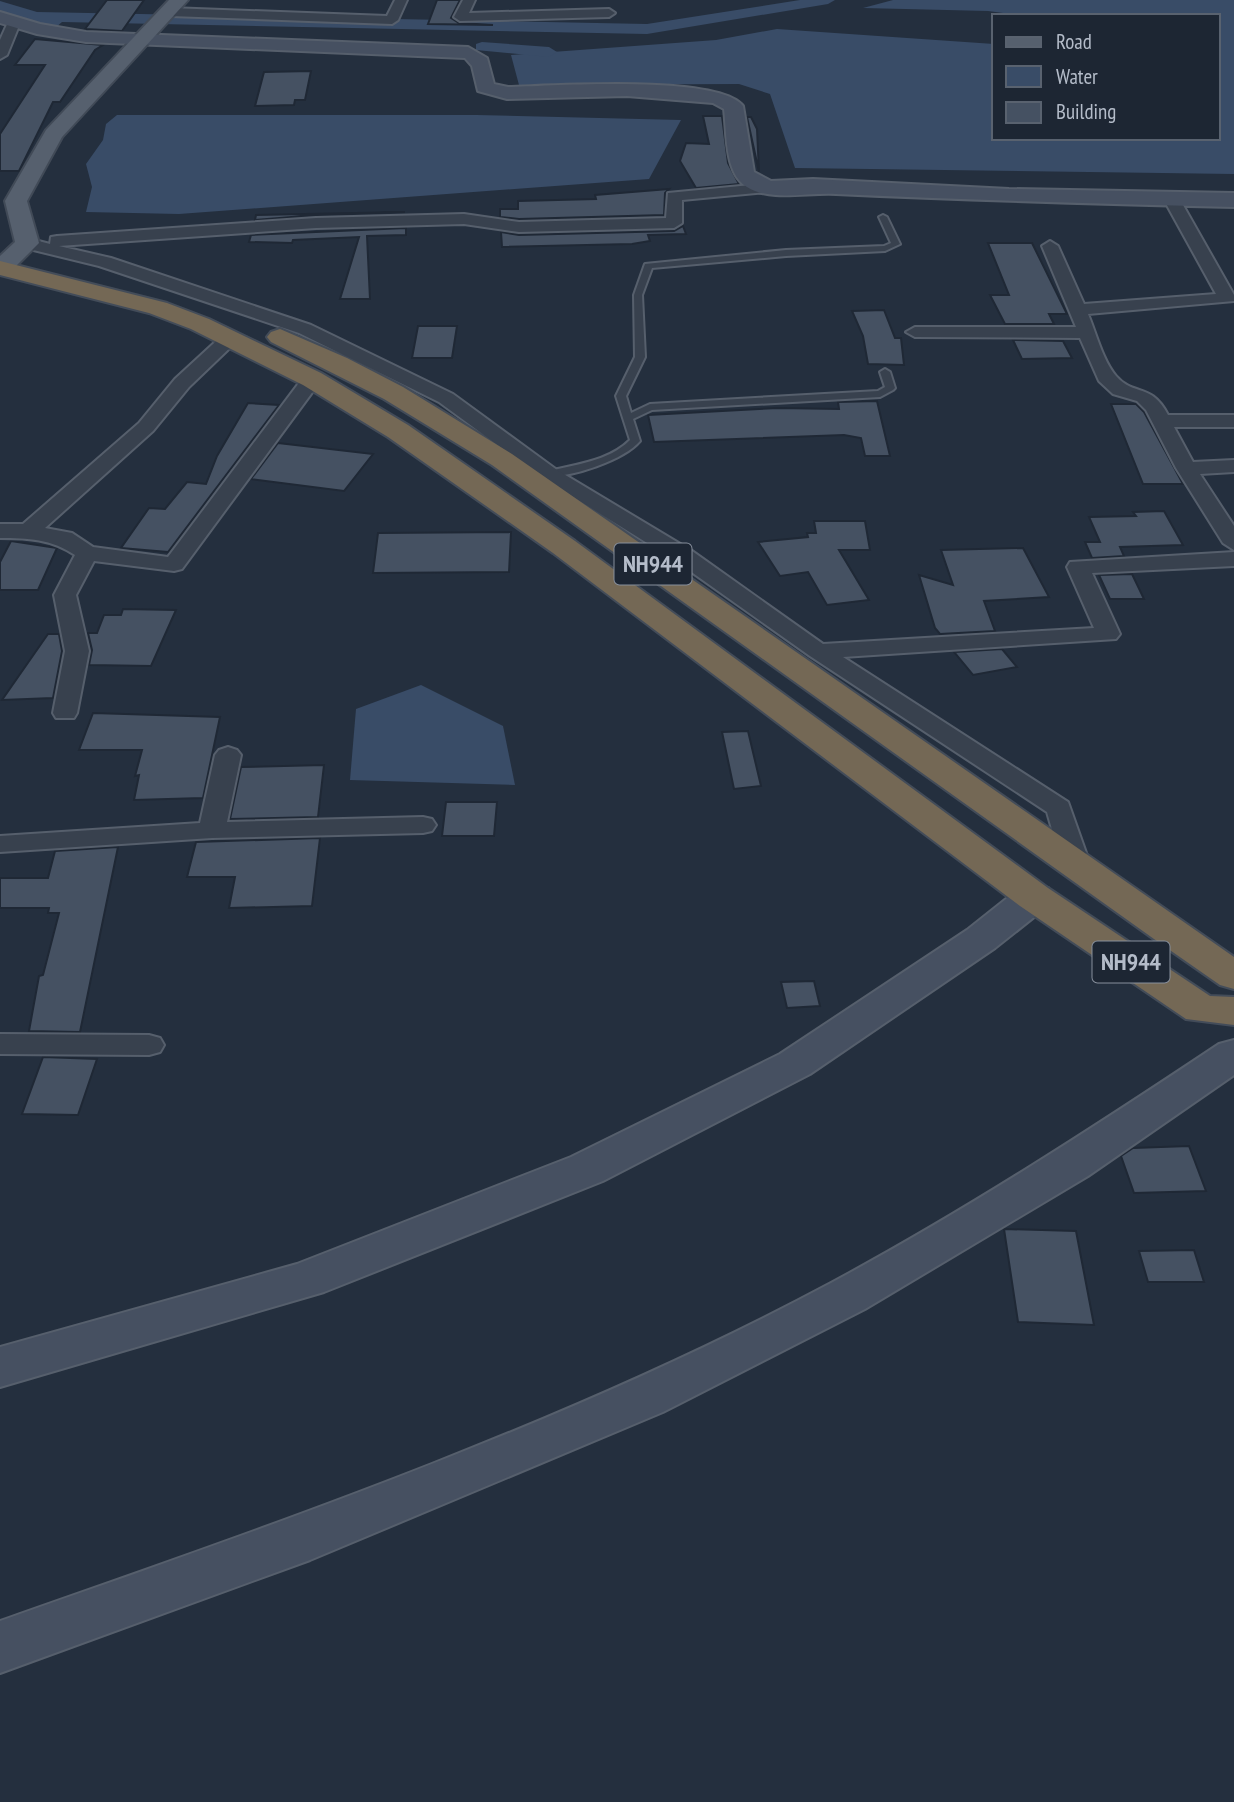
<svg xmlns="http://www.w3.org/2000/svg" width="1234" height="1802" font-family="'PT Sans Narrow',sans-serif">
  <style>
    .water { fill: #394c67 }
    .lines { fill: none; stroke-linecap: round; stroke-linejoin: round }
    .canal { fill: #394c67; fill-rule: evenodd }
    .building { fill: #455162; stroke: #1f2835; stroke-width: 2 }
    .lane-casing { stroke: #565f6c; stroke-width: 4 }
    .street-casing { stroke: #565f6c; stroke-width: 4 }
    .secondary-casing { stroke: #565f6c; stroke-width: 4 }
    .primary-casing { stroke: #414a57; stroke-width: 4 }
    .highway-casing { stroke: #434c59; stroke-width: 4 }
    .lane { fill: #38414e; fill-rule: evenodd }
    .street { fill: #38414e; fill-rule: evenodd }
    .secondary { fill: #465061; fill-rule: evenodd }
    .primary { fill: #56606e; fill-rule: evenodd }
    .highway { fill: #746855; fill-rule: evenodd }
    .labels { text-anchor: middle; stroke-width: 7; stroke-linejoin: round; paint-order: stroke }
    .shield { fill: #1d2633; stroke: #878f9c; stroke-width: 2 }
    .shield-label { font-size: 24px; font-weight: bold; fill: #b4bcc9 }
  </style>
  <rect width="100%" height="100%" fill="#242f3e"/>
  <g class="water">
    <path d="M893,0H1234V174L795,168L770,94L739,84L519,85L511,55L716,40L777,29L994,44V138H1218V16H1026L988,11L863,8Z"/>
    <path d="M117,115H476L681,120L649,179L179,214L86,212L92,187L86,164L103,140L106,124Z"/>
    <path d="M421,685L503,726L515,785L350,780L356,709Z"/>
  </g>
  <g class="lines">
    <g class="canal">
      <path d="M800,0H835L828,4L647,34L62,22L55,28L0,11V1L37,12L647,24Z"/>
      <path d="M482,42L549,47L557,52L549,57L476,50V44Z"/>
    </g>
  </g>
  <g class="building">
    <path d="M107,0H144L122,31L85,29Z"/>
    <path d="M437,0H460L451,18L459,23L493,25L428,24Z"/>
    <path d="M35,39L103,45L95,50L60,102H53L19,171H0V134L45,65H15Z"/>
    <path d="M311,71L305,100H295L294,105L255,106L264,72Z"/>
    <path d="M703,116H722L728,163L739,184L696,188L680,161L686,143L709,144Z"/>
    <path d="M747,117H751L757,129L759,172Z"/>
    <path d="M669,189L665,193L664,215L519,219L500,217V209H518V201L596,199L595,195Z"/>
    <path d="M405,212L316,215L255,220L256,215Z"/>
    <path d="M683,226L686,234L648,235L650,241L632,244L502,247L501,232L519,235L674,231Z"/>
    <path d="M406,228V235L367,236L370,299H340L359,237L293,240L292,243L249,242L251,235Z"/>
    <path d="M988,243H1032L1067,314H1049L1054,324H1005L990,295H1009Z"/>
    <path d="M884,310L895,338H901L904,365L868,364L863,336L852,311Z"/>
    <path d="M418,326H457L452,358H412Z"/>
    <path d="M1013,340L1063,341L1072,358L1022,359Z"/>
    <path d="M877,401L890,456H865L861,438L844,435L654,442L648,415L778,408L839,409L838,402Z"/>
    <path d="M248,403L279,405L168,552L121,548L149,508L165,509L187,482L206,484L217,456Z"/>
    <path d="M1111,404H1136L1144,412L1183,484H1143Z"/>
    <path d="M278,443L373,454L344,491L251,479Z"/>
    <path d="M1164,511L1183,545L1120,547L1124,556L1092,558L1085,542H1100L1089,517L1136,516L1133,512Z"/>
    <path d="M814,521H865L870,550H839L869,600L827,605L808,572L780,576L758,542L808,537L807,533H816Z"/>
    <path d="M511,532L509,572L373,573L378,533Z"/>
    <path d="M11,541L57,548L38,590H0V562Z"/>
    <path d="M1023,548L1049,597L984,601L995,631L940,634L935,628L919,575L953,585L941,550Z"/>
    <path d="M1132,574L1144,599H1110L1099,575Z"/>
    <path d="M123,609L176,610L151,666L89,665L92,650L88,633H97L104,615H121Z"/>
    <path d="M48,634H59L62,651L53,698L2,700Z"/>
    <path d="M1002,649L1017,667L973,675L954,652Z"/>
    <path d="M93,713L220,717L203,798L134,800L139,775L135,776L142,750H79Z"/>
    <path d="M748,731L761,786L734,789L722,732Z"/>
    <path d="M324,765L318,817L230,819L241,767Z"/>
    <path d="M446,802H497L494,836H442Z"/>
    <path d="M320,838L312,906L229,908L235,877H187L196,842Z"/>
    <path d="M118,847L80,1032L29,1031L39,976L43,975L59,913H48L49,908H0V878H48L55,851Z"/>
    <path d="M814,981L820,1006L787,1008L781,982Z"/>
    <path d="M43,1057L97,1059L78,1115L22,1114Z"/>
    <path d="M1189,1146L1206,1191L1134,1193L1121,1156L1133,1148Z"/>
    <path d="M1004,1229L1076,1231L1094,1325L1018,1322Z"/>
    <path d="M1194,1250L1204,1282H1148L1139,1251Z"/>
  </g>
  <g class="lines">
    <g class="lane-casing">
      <path id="lane" d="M883,215L887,217L900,244L885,251L786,256L652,268L642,295L645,357L626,396L631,413L650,404L878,391L885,387L880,372L885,369L890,372L895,388L893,390L880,397L652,410L633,419L640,441C624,460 571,478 546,476V472C575,464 608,462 630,440L616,396L635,357L634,295L645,264L786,250L884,246L891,243L879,217Z"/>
    </g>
    <g class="street-casing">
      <g id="street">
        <path d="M395,0H407L398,20L392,24L170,16L164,12L170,8L387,16Z"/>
        <path d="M463,0H475L469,13L609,9L615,13L609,17L460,21L454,17Z"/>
        <path d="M9,20L20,23L7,55L0,59V40Z"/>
        <path d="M771,183L777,185V191L682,200V223L674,228L519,232L464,224L316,228L59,246L111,258L311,325L453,394L557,470L692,551L823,644L1094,628L1067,567L1070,562L1234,552V566L1092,573L1120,634L1116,639L843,657L1068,802L1091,867L1087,873L1077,875L1067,873L1063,867L1047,812L810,656L676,561L543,478L439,402L299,333L99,266L21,247L19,243L27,238L50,244L51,237L57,236L316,218L464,214L519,222L666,218L668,193Z"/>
        <path d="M1171,193L1179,198L1234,295V301L1088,314C1096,333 1103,361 1116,376C1134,397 1151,382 1168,415H1234V427H1174L1193,462L1234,460V472L1200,474L1234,526V550L1223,543L1176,468L1146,410L1137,401L1113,394L1099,381L1080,338L915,337L906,332L915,327H1076L1042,246L1050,241L1058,246L1084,304L1216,294L1163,198Z"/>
        <path d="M231,331L240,337L237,341L189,387L153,431L45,528L72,533L93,547L168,557L305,375H319L322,379L182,569L174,571L94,561L76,595L89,651L77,713L74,718H56L53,713L65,651L54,595L75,555C51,539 28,538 0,538V524H23L139,423L175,379L225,333Z"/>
        <path d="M228,747L237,750L241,755L227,822L423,817L432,819L436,825L432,831L423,833L212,838L0,852V836L200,823L215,755L219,750Z"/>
        <path d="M0,1034L149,1035L160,1038L164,1045L160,1052L149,1055L0,1054Z"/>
      </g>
    </g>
    <g class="secondary-casing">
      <g id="secondary">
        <path d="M0,12L40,24L86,32L468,47L487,58L494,84L508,87C550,86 719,74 743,106L754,172L771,181L813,179L1009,189L1234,193V207C1101,204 968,200 836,194C809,192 771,202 747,187C724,174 727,132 724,109L713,103L627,96L507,99L478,91L472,66L465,58L86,42L37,34L0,23Z"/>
        <path d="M1034,885L1048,888L1053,897L1048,906L995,948L810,1074L603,1181L324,1292L0,1387V1347L297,1264L571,1157L780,1054L967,930L1020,888Z"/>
        <path d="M1234,1040V1075L1088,1176L865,1309L663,1412L310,1560L0,1673V1621C280,1523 569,1423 831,1283C965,1211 1093,1128 1219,1044Z"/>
      </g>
    </g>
    <g class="primary-casing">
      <path id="primary" d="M169,0H188L62,137L27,201L39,243L9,273L0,275V256L15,242L5,201L46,130Z"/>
    </g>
    <g class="highway-casing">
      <g id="highway">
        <path d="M0,261L167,303L209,319L321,373L408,425L575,541L1048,888L1210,996L1234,997V1025L1186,1019L1020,906L553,553L388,437L303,385L191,329L149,313L0,275Z"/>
        <path d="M280,329L347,358L403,387L512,454L1234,957V989L1220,985L1154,939L492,465L384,399L271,342L267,337L271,332Z"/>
      </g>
    </g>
    <use href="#lane" class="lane"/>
    <use href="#street" class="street"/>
    <use href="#secondary" class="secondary"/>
    <use href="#primary" class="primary"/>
    <use href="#highway" class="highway"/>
  </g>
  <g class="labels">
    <g class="shield">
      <rect x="614.5" y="543.5" width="77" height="41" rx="5"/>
      <rect x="1092.5" y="941.5" width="77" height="41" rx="5"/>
    </g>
    <g class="shield-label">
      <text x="653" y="572">NH944</text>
      <text x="1131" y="970">NH944</text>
    </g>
  </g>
  <rect x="992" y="14" width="228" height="126" fill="#1d2633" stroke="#59626f" stroke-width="2"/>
  <rect x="1006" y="37" width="35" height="10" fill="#56606e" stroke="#59626f" stroke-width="2"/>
  <text x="1056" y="49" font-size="21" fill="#b4bcc9">Road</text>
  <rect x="1006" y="66" width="35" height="21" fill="#394c67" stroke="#59626f" stroke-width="2"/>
  <text x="1056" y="84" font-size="21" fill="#b4bcc9">Water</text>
  <rect x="1006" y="102" width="35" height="21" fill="#455162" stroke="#59626f" stroke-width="2"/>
  <text x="1056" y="119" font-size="21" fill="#b4bcc9">Building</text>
</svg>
